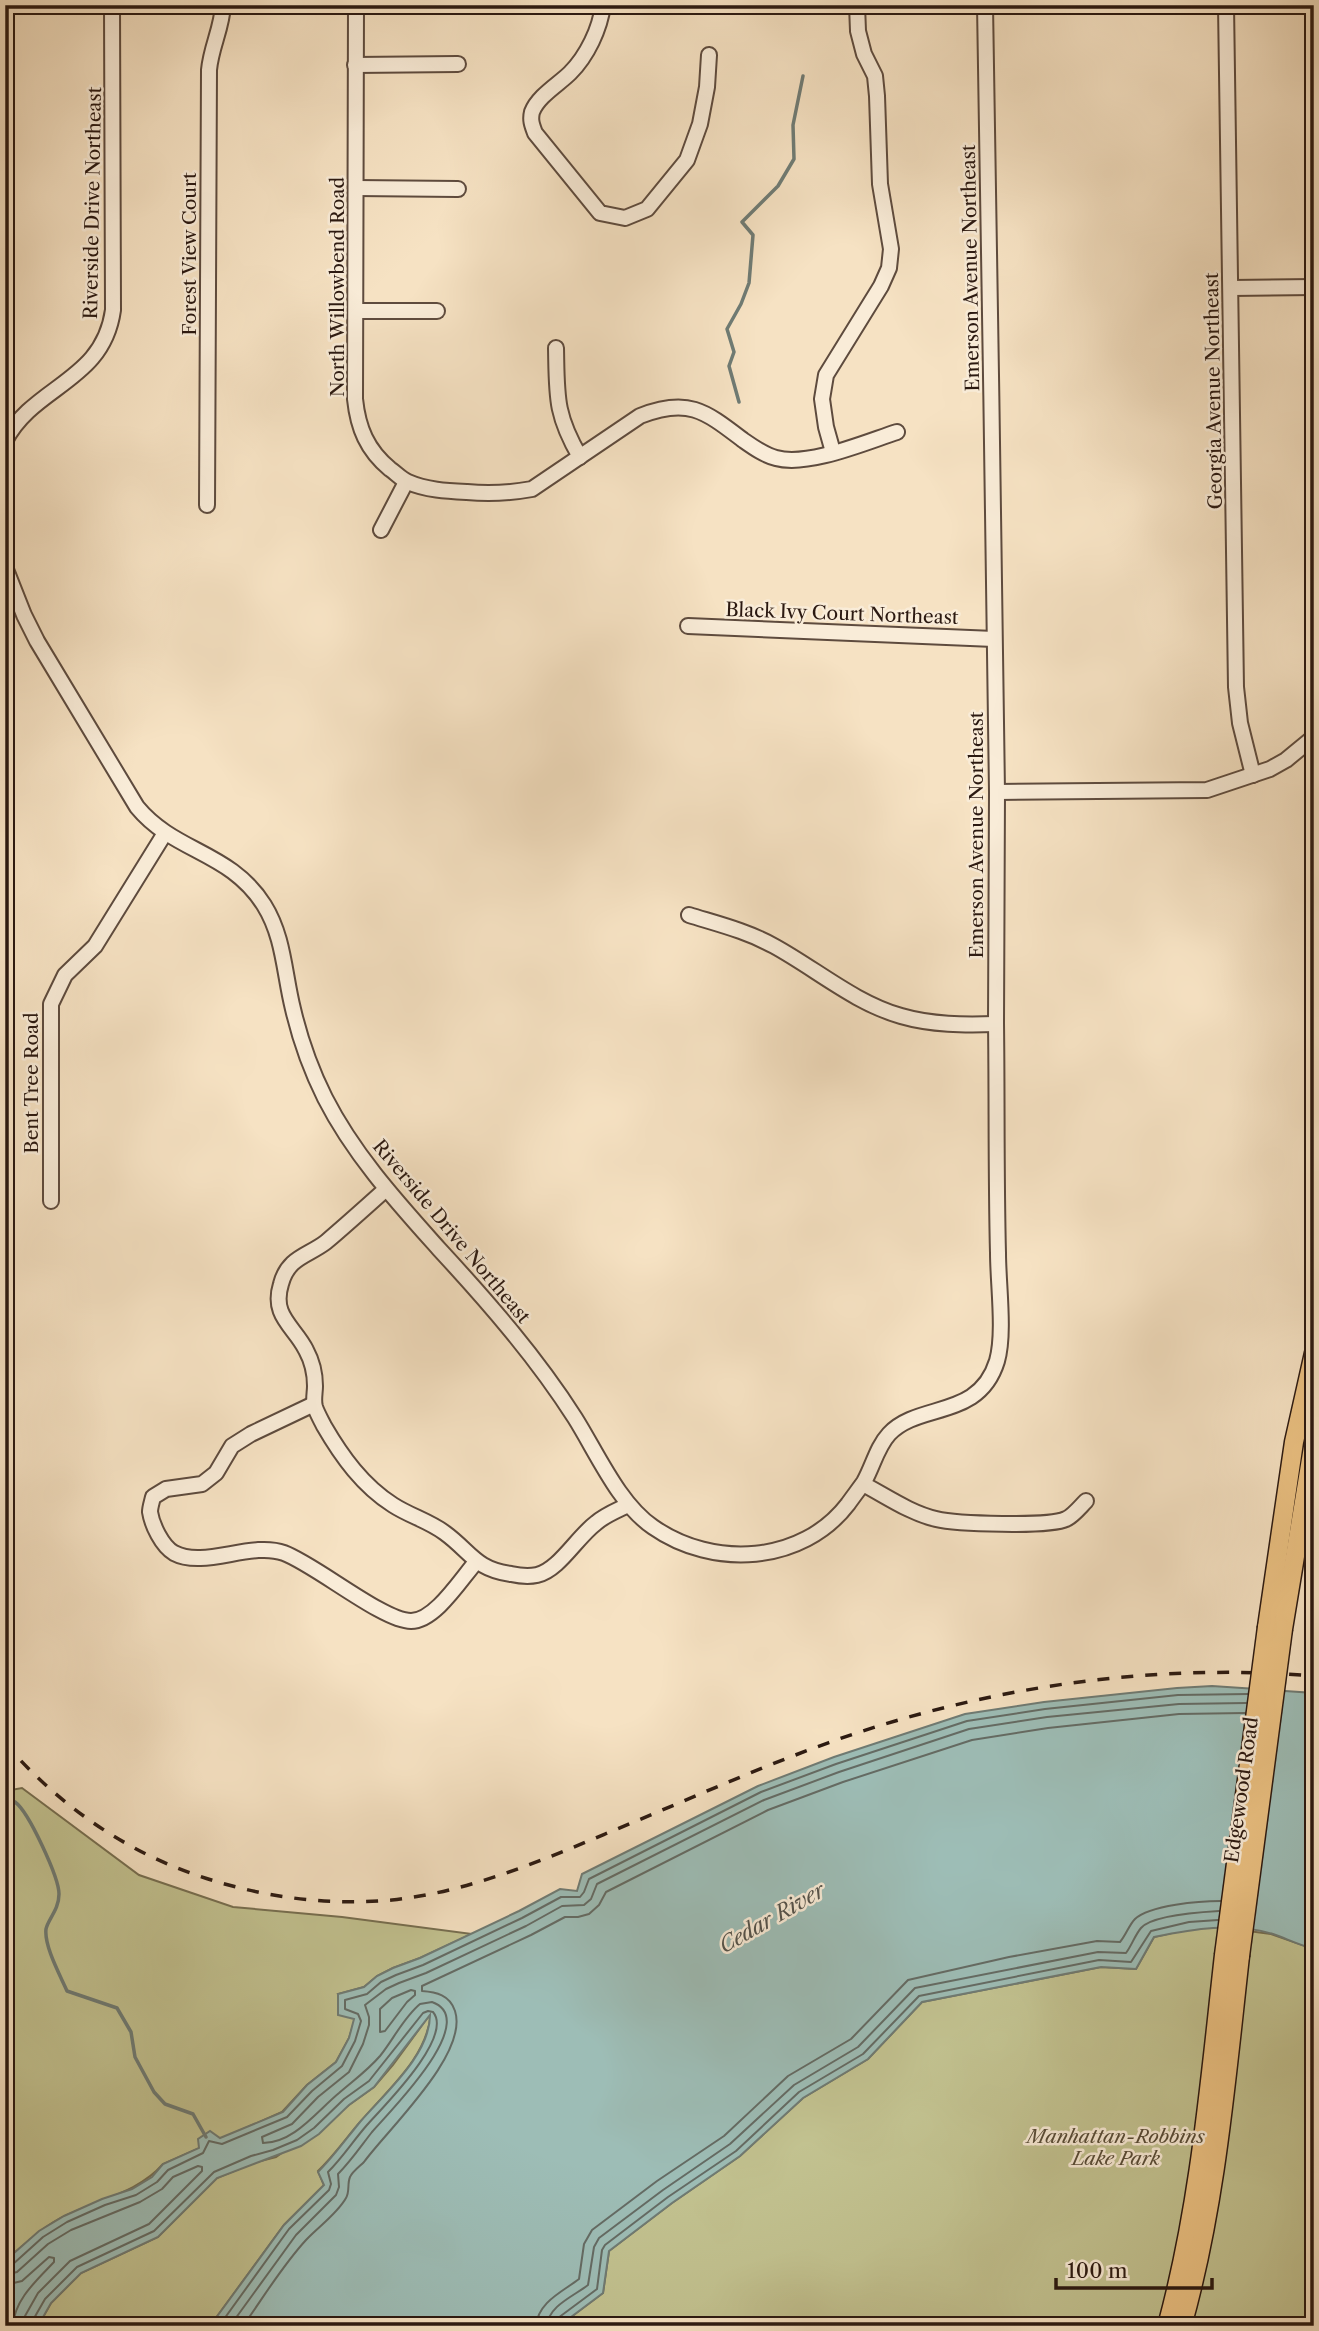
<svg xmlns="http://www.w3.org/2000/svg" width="1319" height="2331" font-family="'Libre Caslon Text',serif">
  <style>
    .green { fill: #c2c290; stroke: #766e50; stroke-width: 2 }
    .water { fill: #9dbdb6; stroke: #6f7b74; stroke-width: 2 }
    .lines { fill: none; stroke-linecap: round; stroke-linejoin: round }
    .shore { stroke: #646b64; stroke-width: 2 }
    .stream { stroke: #6f7b74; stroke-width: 3.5 }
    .minor-casing { stroke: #5e4b3e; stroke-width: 18 }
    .major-casing { stroke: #2b1911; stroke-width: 21 }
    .minor { stroke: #f9ecd8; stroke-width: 14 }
    .major { stroke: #ebc182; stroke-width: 18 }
    .rail { stroke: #2b1911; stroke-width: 3.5; stroke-dasharray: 12 12; stroke-linecap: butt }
    .major-bridge-casing { stroke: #2b1911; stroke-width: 21; stroke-linecap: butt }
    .major-bridge { stroke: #ebc182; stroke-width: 18 }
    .labels { text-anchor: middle; stroke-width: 5; stroke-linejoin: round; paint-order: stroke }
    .street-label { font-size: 19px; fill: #2b1911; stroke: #f9ecd8 }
    .park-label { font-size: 19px; font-style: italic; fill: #584c37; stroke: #f9ecd8 }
    .water-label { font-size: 21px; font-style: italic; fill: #53524b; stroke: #f9ecd8 }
  </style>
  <rect width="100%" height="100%" fill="#f6e2c3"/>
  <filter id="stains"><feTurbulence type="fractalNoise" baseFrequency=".00286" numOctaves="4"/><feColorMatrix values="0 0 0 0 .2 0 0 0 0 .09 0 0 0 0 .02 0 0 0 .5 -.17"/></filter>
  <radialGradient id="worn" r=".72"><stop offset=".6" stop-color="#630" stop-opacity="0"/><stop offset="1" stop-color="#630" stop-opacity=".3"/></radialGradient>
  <g class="green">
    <path d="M22,1788L139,1875L233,1907L342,1917L472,1934L420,1958L393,1968L377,1976L364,1987L338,1994L355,2019L349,2038L336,2062L307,2085L282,2112L163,2164C139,2192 100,2199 67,2215C43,2226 25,2244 5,2261V1791Z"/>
    <path d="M1218,1927L1271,1934L1314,1949V2326H559L603,2293L609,2251L672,2203L740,2156L803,2098L868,2059L922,2002L1101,1967L1136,1969L1154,1937L1190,1929Z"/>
    <path d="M431,2013C427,2058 388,2089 361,2121C346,2138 334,2156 318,2171L324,2185L284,2225L210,2326H38L51,2303L81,2273L158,2237L217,2178L253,2163L276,2157L374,2087L393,2065Z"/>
  </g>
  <path class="water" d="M1212,1686L1314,1693V1949C1299,1945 1287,1939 1273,1934C1233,1922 1193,1929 1154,1937L1136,1969L1101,1967L922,2002L868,2059L803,2098L740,2156L672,2203L609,2251L603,2293L559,2326H210L284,2225L324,2185L318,2172C334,2156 346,2139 360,2122C385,2093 430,2055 430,2015L374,2087L349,2105L319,2134L301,2146L217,2178L158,2237L81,2273L51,2303L38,2326H5V2261L39,2231L64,2216L102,2199L132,2189L152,2177L163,2164L199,2148L198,2139L210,2131L220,2138L283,2112L307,2085L336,2062L349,2038L354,2019L338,2015V1994L364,1987L377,1976L393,1968L420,1958L519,1911L560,1889L577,1891L582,1874L758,1786L834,1757L965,1714L1044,1702L1177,1688Z"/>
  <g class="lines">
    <g class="shore">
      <path d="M411,1990L415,1991V1995L407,2002L385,2031L380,2032V2009L392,1998Z"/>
      <path d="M5,2266L12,2265L43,2237L67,2222L105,2205L136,2195L157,2182L168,2170L203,2153L209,2141L222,2144L287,2117L312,2091L342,2066L355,2041L361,2021L358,2014L345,2009V2000L367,1994L381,1982L396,1975L423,1965L522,1918L561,1897H580L584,1892L589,1879L761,1792L836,1764L967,1721L1045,1709L1178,1695L1248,1694"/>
      <path d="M5,2275L17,2272L48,2244L71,2230L140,2202L162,2189L173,2177L198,2166L202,2167V2171L149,2224L70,2261L38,2293L25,2316L23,2326"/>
      <path d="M5,2285L22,2281L49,2257L54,2258V2262C37,2280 14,2300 13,2326"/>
      <path d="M32,2326L33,2320L45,2299L77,2267L154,2231L214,2172L251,2156L273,2150L297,2140L314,2128L344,2099L369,2081L423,2013L428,2011L433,2012C454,2037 383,2107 367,2125C353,2141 343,2157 328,2172L331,2184L329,2190L289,2229L219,2326"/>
      <path d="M230,2326L296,2235L336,2195L339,2187L338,2174C351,2161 361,2146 372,2132C387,2114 483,2020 432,2002L420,2004C404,2017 393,2040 380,2056C367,2071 354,2080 339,2093C317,2111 294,2143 263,2143L262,2137L292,2124L318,2097L349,2072L363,2044L369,2025V2017L365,2005L386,1989L399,1983L426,1973L526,1926L562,1906L584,1905L591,1899L597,1884L764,1800L839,1772L969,1729L1047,1717L1179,1704L1246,1703"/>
      <path d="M243,2326C263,2298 282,2266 306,2240C318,2227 337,2214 346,2198C350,2191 347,2184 350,2177C352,2172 360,2166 364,2162C388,2129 469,2054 455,2011C450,1995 436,1992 422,1991V1986L531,1935L565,1917H578L589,1914L599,1905L606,1892L768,1810L843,1782L972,1740L1048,1728L1179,1714L1245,1713"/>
      <path d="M536,2326C538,2302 562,2292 579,2279L584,2244L592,2230L657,2181L724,2136L788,2076L851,2039L908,1980L1009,1957L1097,1941L1120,1942C1126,1935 1129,1925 1135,1919C1150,1905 1200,1901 1221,1901"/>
      <path d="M547,2326C548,2306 574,2296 588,2285L594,2247L599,2238L663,2190L730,2144L794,2085L858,2047L915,1988L1098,1952L1126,1953C1132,1945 1135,1935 1141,1928C1152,1915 1202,1912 1219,1911"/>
      <path d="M556,2326L558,2318L597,2289L602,2250L605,2245L668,2197L736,2151L799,2092L863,2054L919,1996L1099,1960L1131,1962L1151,1931L1189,1922L1218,1920"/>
    </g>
    <g class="stream">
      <path d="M739,402L729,366L734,352L727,329L741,304L749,283L753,235L742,222L778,186L794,159L793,125L803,76"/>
      <path d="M5,1799C9,1800 12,1800 15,1802C29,1812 59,1878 59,1894C59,1910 48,1919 46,1929C44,1946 60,1975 67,1991L117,2008L131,2032L135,2057L154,2092L165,2104L193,2114L206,2137"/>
    </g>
    <g class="minor-casing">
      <g id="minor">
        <path d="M356,5L355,399C358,428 367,450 390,469C396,473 401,479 408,482C426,490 447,491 467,492C489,494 510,493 532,489L640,416C688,397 705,411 743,440C753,447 764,455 776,458C808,467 866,442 897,432"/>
        <path d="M603,5C600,29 587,56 570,73C559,84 538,96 532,112C530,120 532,125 535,133L600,213L625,218L647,209L687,160L700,124L707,87L709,55"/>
        <path d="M1226,5L1236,687L1240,723L1253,775"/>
        <path d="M355,65L458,64"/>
        <path d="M356,188L458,189"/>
        <path d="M1232,288L1314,287"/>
        <path d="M356,311H437"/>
        <path d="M556,348C557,396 555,414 580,457"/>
        <path d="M5,441C34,385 103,382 113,310L112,5"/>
        <path d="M833,452L826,427L822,399L826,375L881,286L889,268L891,249L880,184L877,96L875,76L864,54L858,31L857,5"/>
        <path d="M207,505L209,70C211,47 222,28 223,5"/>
        <path d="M381,530L406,482"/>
        <path d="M5,567L24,615L37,641L137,807C175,853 230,851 264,905C284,937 284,973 293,1009C300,1039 311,1070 325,1098C354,1155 397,1202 439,1249C488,1302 536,1357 575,1418C597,1453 619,1504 653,1527C713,1569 802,1564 848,1504C850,1501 862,1485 864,1482C873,1466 877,1447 889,1434C919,1402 979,1420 997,1361C1005,1333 998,1284 998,1253C996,1176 997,1099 996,1023C996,946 997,869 997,792C994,530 989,267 985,5"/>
        <path d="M688,626L994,639"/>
        <path d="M997,792L1207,790L1270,769L1286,760L1314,737"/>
        <path d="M689,915C718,924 747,931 774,946C816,969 855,1003 901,1016C932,1025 964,1025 996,1024"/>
        <path d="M386,1189C366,1207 346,1225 326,1242C308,1256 288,1257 281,1284C271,1316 294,1326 306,1350C312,1361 315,1373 315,1386C315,1393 313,1400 315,1407C317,1413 321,1420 324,1426C342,1457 363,1486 393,1505C410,1516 429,1521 445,1533C471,1552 475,1569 511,1574C520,1576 528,1577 537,1575C559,1570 577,1537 596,1523C605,1515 618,1510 628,1505"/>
        <path d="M51,1201V1004L65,975L95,946L165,833"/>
        <path d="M314,1404L251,1434L232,1446L216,1473L202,1484L166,1489L153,1497C152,1502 150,1507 150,1512C152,1525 162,1546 174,1553C204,1569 251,1541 284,1553C316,1565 383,1621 411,1621C435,1621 461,1579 476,1562"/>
        <path d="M863,1484C886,1496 910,1513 936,1519C956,1524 1049,1527 1066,1519C1073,1516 1080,1507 1086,1501"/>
      </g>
    </g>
    <g class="major-casing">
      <g id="major">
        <path d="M1267,1627L1294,1442L1314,1353"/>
        <path d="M1283,1629L1314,1441"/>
        <path d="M1167,2326C1200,2205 1210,2079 1224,1955"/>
        <path d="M1182,2326C1216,2206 1226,2080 1240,1956"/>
      </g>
    </g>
    <use href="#minor" class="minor"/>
    <use href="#major" class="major"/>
    <path class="rail" d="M5,1743C56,1803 124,1851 199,1876C261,1897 327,1906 392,1900C467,1892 536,1863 605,1834C698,1796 789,1753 885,1724C1024,1682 1169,1664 1314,1676"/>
    <g class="major-bridge-casing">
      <g id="major-bridge">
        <path d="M1224,1955L1267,1627"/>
        <path d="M1240,1956L1283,1629"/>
      </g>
    </g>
    <use href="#major-bridge" class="major-bridge"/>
  </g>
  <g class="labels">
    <g class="street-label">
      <text transform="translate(92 203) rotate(-89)" y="7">Riverside Drive Northeast</text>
      <text transform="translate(189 254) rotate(-90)" y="7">Forest View Court</text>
      <text transform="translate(970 268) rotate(-91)" y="7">Emerson Avenue Northeast</text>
      <text transform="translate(337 287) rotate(-90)" y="7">North Willowbend Road</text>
      <text transform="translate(1213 391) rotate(-91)" y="7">Georgia Avenue Northeast</text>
      <text transform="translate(842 613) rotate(2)" y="7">Black Ivy Court Northeast</text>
      <text transform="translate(976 835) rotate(-90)" y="7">Emerson Avenue Northeast</text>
      <text transform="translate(31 1083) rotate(-90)" y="7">Bent Tree Road</text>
      <text transform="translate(452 1231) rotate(50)" y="7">Riverside Drive Northeast</text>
      <text transform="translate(1241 1790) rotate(-82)" y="7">Edgewood Road</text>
    </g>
    <g class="park-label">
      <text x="1116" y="2143">Manhattan-Robbins<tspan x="1116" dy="22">Lake Park</tspan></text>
    </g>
    <g class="water-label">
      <text transform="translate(772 1918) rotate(-30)" y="7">Cedar River</text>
    </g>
  </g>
  <rect width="1319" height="2331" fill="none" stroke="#f6e2c3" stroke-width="28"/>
  <rect x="7" y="7" width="1305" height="2317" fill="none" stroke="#2b1911" stroke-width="3.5"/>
  <rect x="14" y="14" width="1291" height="2303" fill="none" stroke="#2b1911" stroke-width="2"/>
  <path d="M1056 2278v10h156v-10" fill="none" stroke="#2b1911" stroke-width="3.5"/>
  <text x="1067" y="2278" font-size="21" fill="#2b1911" stroke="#f9ecd8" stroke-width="5" paint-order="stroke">100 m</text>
  <rect width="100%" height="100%" filter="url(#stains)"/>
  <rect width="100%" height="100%" fill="url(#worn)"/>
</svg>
